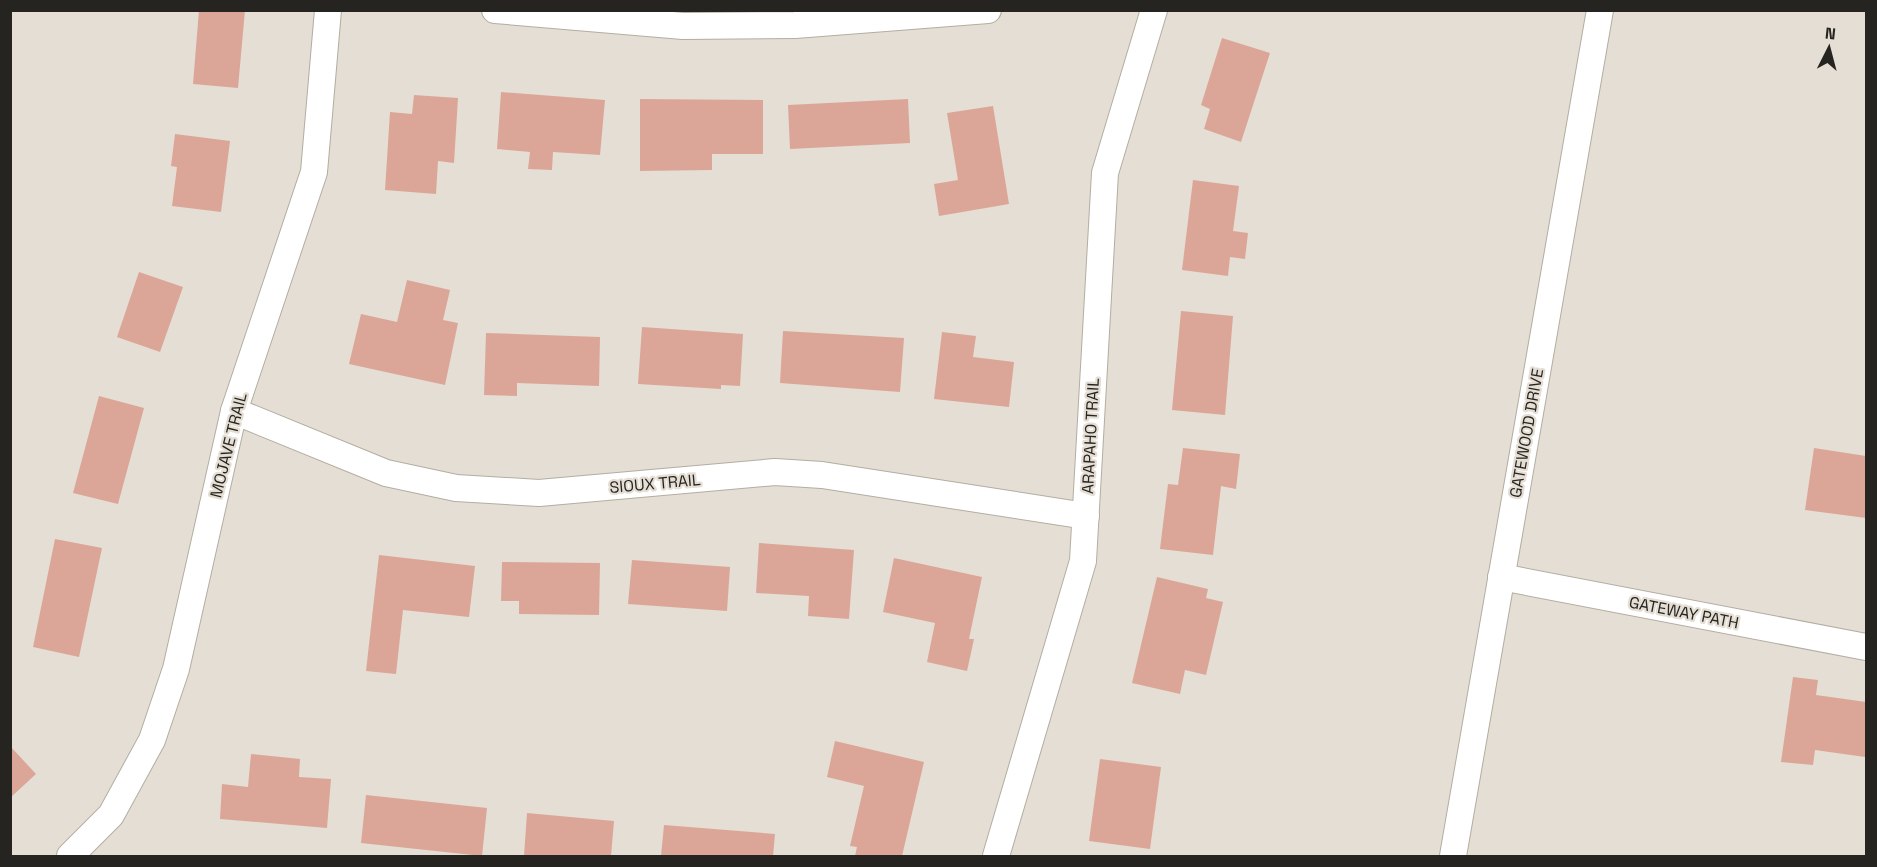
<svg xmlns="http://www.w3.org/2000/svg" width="1877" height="867" font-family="'Space Grotesk',sans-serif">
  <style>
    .building { fill: #dba697 }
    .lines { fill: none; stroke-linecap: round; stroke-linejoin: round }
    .street-casing { stroke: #b3ada2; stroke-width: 28 }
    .street { stroke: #fff; stroke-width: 26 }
    .labels { text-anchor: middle; stroke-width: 4.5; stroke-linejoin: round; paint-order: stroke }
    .street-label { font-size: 16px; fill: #262420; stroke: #e5ded4 }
  </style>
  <rect width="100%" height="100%" fill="#e5ded4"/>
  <g class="building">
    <path d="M199,10H245L238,88L193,84Z"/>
    <path d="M1222,38L1270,53L1241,142L1204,129L1210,109L1201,105Z"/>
    <path d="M501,92L605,100L600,155L553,152L552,170L528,169L530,152L497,149Z"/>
    <path d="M414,95L458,98L454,163L438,161L436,194L385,190L390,112L412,114Z"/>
    <path d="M640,99L763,100V154H712V170L640,171Z"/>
    <path d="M908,99L910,143L790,149L788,105Z"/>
    <path d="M993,106L1009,204L939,216L934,184L958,180L947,113Z"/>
    <path d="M175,134L230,141L221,212L172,206L177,167L171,166Z"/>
    <path d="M1193,180L1239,186L1233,231L1248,233L1245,259L1230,257L1228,276L1182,270Z"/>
    <path d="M139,272L183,287L160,352L117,337Z"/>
    <path d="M407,280L450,290L443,320L458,323L445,385L349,364L361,314L397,322Z"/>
    <path d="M1181,311L1233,316L1225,415L1172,410Z"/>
    <path d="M642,327L743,334L740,386L721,385V389L638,384Z"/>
    <path d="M783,331L904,338L900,392L780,383Z"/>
    <path d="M942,332L976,336L973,357L1014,362L1009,407L934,399Z"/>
    <path d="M486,333L600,337L599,386L517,383V396L484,395Z"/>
    <path d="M99,396L144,408L118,504L73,493Z"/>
    <path d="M1183,448L1240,454L1236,489L1221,486L1213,555L1160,549L1168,484L1178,485Z"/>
    <path d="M1814,448L1866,456V518L1805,510Z"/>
    <path d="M55,539L102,548L79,657L33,647Z"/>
    <path d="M759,543L854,550L849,619L808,616L809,596L756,593Z"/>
    <path d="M379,555L475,566L469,617L403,610L396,674L366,671Z"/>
    <path d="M894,558L982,577L969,639H974L967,671L927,662L935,623L883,612Z"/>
    <path d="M632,560L730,567L727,611L628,604Z"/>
    <path d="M502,562L600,563L599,615L519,614V601H501Z"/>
    <path d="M1157,577L1208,589L1206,598L1223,602L1206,675L1185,670L1180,694L1132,683Z"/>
    <path d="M1793,677L1818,680L1816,695L1866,702L1865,757L1815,750L1813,765L1781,762Z"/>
    <path d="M835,741L924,762L902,856H855L857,847L850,846L864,786L827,777Z"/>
    <path d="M10,746L36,774L10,798Z"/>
    <path d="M251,754L300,759L299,777L331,779L327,828L220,819L222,784L248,787Z"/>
    <path d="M1100,759L1161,767L1150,849L1089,841Z"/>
    <path d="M366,795L487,808L482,856L361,843Z"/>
    <path d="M527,813L614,821L611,856H524Z"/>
    <path d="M664,825L775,834L773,856H661Z"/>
  </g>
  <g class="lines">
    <g class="street-casing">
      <g id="street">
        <path d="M495,10L683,26L795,25L988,10"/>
        <path d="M234,411L386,473L456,488L539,493L775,472L822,475L1086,516"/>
        <path d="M1501,577L1866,647"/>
        <path d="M70,856L111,815L152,740L176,669L234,411L314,172L328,10"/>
        <path d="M996,856L1083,561L1105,173L1154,10"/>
        <path d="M1453,856L1600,10"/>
      </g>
    </g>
    <use href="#street" class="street"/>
  </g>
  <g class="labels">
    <g class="street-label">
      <text transform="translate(1526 433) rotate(-80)" y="6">GATEWOOD DRIVE</text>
      <text transform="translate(1090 436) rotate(-87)" y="6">ARAPAHO TRAIL</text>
      <text transform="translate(228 445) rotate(-76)" y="6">MOJAVE TRAIL</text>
      <text transform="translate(655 483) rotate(-5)" y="6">SIOUX TRAIL</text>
      <text transform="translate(1684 612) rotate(11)" y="6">GATEWAY PATH</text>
    </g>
  </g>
  <rect width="1877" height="867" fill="none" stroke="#262420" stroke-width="24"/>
  <g transform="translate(1829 48) rotate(6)" stroke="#e5ded4" stroke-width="4.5" paint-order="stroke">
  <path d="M0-4.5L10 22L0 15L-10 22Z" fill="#262420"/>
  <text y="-9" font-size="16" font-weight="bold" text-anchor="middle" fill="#262420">N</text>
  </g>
</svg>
